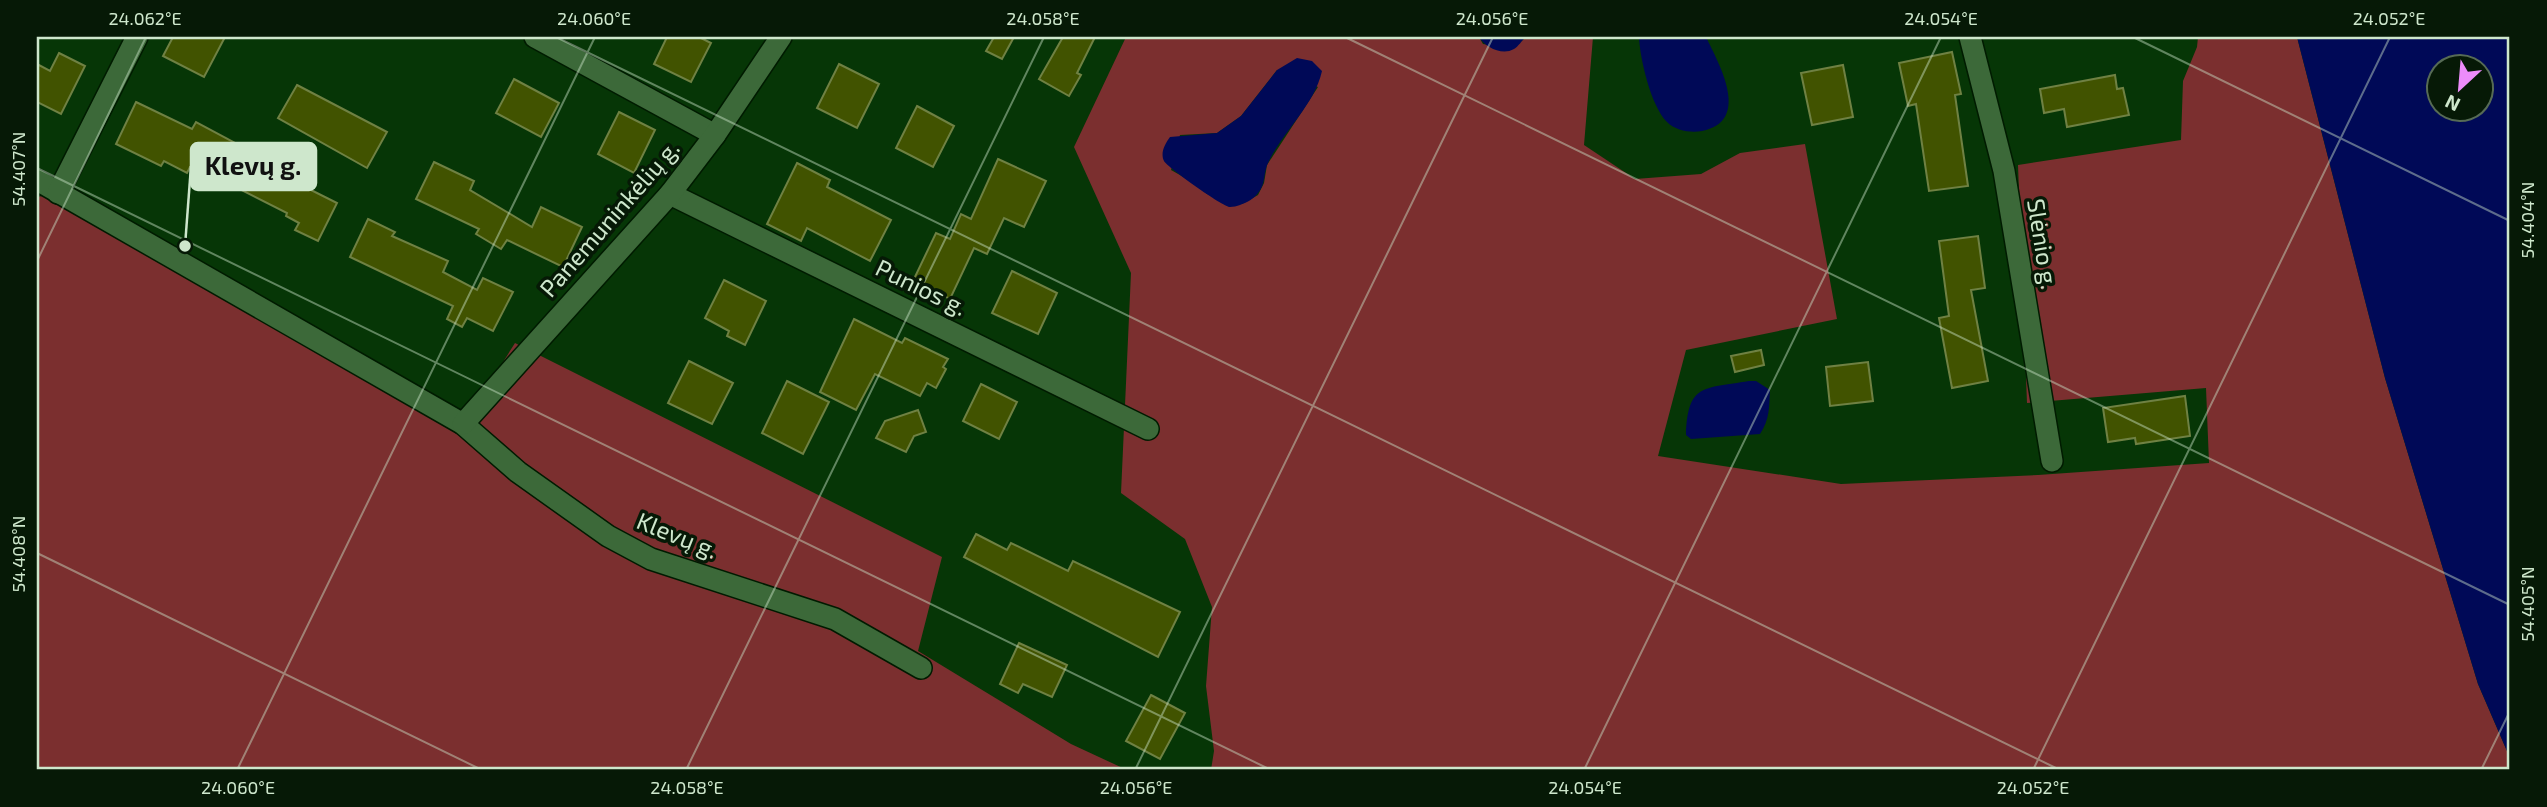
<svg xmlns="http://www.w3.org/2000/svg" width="2547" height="807" font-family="'Exo 2',sans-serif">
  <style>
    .green { fill: #7b2f2f; fill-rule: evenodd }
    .water { fill: #000957; fill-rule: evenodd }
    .building { fill: #415300; stroke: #6f8143; stroke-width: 2 }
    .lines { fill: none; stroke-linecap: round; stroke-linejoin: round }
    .minor-casing { stroke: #001b00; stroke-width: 24 }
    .minor { stroke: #3c6939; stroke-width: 21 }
    .ticks { fill: none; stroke: #cee7cc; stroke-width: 2; stroke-opacity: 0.45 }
    .labels { text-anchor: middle; stroke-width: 7; stroke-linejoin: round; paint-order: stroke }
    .street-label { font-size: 24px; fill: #cee7cc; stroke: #061906 }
    .leader { fill: none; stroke: #cee7cc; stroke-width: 2.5 }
    .callout-dot { fill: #cee7cc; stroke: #061906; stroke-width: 2.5 }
    .callout { fill: #cee7cc; stroke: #cee7cc; stroke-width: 2.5 }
    .callout-label { font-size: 26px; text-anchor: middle; font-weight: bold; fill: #111 }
    .neatline { fill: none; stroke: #cee7cc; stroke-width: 2.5 }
    .ticks-label { font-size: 18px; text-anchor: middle; fill: #cee7cc }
  </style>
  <rect width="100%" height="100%" fill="#063606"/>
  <g class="green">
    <path d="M1126,37H1479L1483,44L1513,49L1526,37H1593L1584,145L1635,179L1701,174L1740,153L1805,144L1837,319L1686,350L1658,456L1841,484L2038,475L2209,463L2206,388L2027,403L2018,165L2181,140L2183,81L2197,47L2198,37H2297L2385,378L2478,684L2510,758V770H1211L1214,751L1206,686L1212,607L1185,539L1121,493L1131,273L1074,147ZM1277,70L1318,87L1267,165L1264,183L1258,195L1242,204L1207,194L1194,183L1171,170L1180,135L1217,133L1241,116Z"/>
    <path d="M58,193L464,424L515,343L942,557L918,651L1071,744L1127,770H37V197Z"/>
  </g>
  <g class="water">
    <path d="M1479,37H1526C1522,40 1518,47 1514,49C1502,56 1485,47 1479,37Z"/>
    <path d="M1639,37H1706C1719,64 1752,121 1702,131C1691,133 1676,131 1667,122C1651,106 1640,59 1639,37Z"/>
    <path d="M2297,37H2510V758L2478,684L2385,378ZM2480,66V108H2438V66Z"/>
    <path d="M1297,58L1312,61L1322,71C1314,106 1283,131 1268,163C1263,173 1266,184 1258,193C1255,198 1246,203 1240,205C1237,206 1233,207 1230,207C1223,207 1167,167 1164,161C1160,153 1165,144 1170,137L1217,133L1241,116L1277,70Z"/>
    <path d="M1749,381H1756L1770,390C1769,407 1770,419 1760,434L1691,439L1686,435C1688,383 1703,389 1749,381Z"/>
  </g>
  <g class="building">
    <path d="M173,37H225L204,77L163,56Z"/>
    <path d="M667,37H699L711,43L691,82L654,64Z"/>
    <path d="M994,37H1014L1002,59L986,51Z"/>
    <path d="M1063,37H1095L1077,73L1081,75L1069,96L1039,79Z"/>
    <path d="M1952,52L1961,94L1955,95L1968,186L1929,191L1916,104L1908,106L1899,63Z"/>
    <path d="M59,53L85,66L61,114L37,102V64L50,71Z"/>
    <path d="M839,64L879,84L857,128L817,108Z"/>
    <path d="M1843,65L1853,117L1812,125L1801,73Z"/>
    <path d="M2115,75L2117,89L2123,88L2129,115L2067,127L2064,109L2044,113L2040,89Z"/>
    <path d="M514,79L559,103L541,137L496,113Z"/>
    <path d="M297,85L387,132L367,168L278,118Z"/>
    <path d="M136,102L192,129L196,122L284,169L281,175L337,203L318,241L295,230L299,223L286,216L287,213L220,179L219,182L190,167L187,173L164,161L161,166L116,144Z"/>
    <path d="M917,106L954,126L933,167L896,148Z"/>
    <path d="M619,112L655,130L634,173L598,154Z"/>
    <path d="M998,159L1046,181L1024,227L1004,218L987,254L974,248L950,299L913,281L936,233L950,239L961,214L971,219Z"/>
    <path d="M434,162L474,181L470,190L532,227L541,207L582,227L563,267L507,240L501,249L476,234L479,229L416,199Z"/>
    <path d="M797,163L830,180L827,187L891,220L870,261L807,228L801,241L767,224Z"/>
    <path d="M368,219L395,232L392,236L448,261L443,272L477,290L483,278L513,292L493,331L467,318L462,327L447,319L453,306L350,257Z"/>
    <path d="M1978,236L1985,288L1971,290L1988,381L1952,388L1939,318L1949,316L1939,241Z"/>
    <path d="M1012,271L1057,293L1038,334L992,313Z"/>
    <path d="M724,280L766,301L745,345L727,336L729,331L705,318Z"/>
    <path d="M854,319L902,343L905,338L948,359L943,367L946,369L936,388L927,383L920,396L875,374L856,410L820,392Z"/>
    <path d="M1761,350L1764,365L1735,372L1731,356Z"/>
    <path d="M689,361L733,383L712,424L668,403Z"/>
    <path d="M1868,362L1873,401L1830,406L1826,367Z"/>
    <path d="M787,381L829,402L803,454L762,433Z"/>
    <path d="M981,384L1017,402L999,439L963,421Z"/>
    <path d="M2185,396L2190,436L2136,444L2135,438L2108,442L2103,408Z"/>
    <path d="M918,410L926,432L914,436L906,452L876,438L885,421Z"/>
    <path d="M976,534L1007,550L1011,543L1068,571L1073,561L1180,612L1158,657L964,557Z"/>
    <path d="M1019,643L1067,665L1052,697L1023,684L1018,693L1000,684Z"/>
    <path d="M1151,695L1185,713L1160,759L1126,741Z"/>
  </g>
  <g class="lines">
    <g class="minor-casing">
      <g id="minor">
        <path d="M535,37L715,135"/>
        <path d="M1970,37L2004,171L2052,461"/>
        <path d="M37,180L463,424L518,472L608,536L651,559L835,619L921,668"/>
        <path d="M58,193L137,37"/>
        <path d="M670,194L1148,429"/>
        <path d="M463,424L670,194L715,135L781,37"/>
      </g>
    </g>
    <use href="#minor" class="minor"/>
  </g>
  <path class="ticks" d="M556,37L2060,770M1345,37L2510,605M2133,37L2510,221M37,168L1271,770M37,261L146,37M37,553L482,770M237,770L595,37M686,770L1044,37M1135,770L1493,37M1584,770L1941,37M2033,770L2390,37M2481,770L2510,711"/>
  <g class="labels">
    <g class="street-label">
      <text transform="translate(610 219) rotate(-49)" y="8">Panemuninkėlių g.</text>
      <text transform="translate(2042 244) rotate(81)" y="8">Slėnio g.</text>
      <text transform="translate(921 288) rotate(26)" y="8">Punios g.</text>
      <text transform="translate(677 536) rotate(22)" y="8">Klevų g.</text>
    </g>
  </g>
  <path class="leader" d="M185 246L191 166"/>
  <circle class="callout-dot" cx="185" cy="246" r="7"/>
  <rect class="callout" x="191" y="143" width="125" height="47" rx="7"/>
  <g class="callout-label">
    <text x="253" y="175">Klevų g.</text>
  </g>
  <rect width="2547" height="807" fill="none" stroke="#061906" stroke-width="77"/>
  <g transform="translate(2460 88) rotate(206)"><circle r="33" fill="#061906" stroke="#566b55" stroke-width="2"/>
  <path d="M0-5L12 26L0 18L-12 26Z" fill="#ed8cfa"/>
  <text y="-10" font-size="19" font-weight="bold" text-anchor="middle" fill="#cee7cc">N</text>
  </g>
  <rect x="38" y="38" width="2470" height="730" class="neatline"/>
  <g class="ticks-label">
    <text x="145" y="25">24.062°E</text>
    <text x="594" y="25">24.060°E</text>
    <text x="1043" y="25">24.058°E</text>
    <text x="1492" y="25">24.056°E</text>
    <text x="1941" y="25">24.054°E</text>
    <text x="2389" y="25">24.052°E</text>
    <text transform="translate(19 169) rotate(-90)" y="6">54.407°N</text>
    <text transform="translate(2528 220) rotate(-90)" y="6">54.404°N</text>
    <text transform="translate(19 554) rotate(-90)" y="6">54.408°N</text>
    <text transform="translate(2528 604) rotate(-90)" y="6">54.405°N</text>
    <text x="238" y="794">24.060°E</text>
    <text x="687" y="794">24.058°E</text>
    <text x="1136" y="794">24.056°E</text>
    <text x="1585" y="794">24.054°E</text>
    <text x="2033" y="794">24.052°E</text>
  </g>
</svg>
